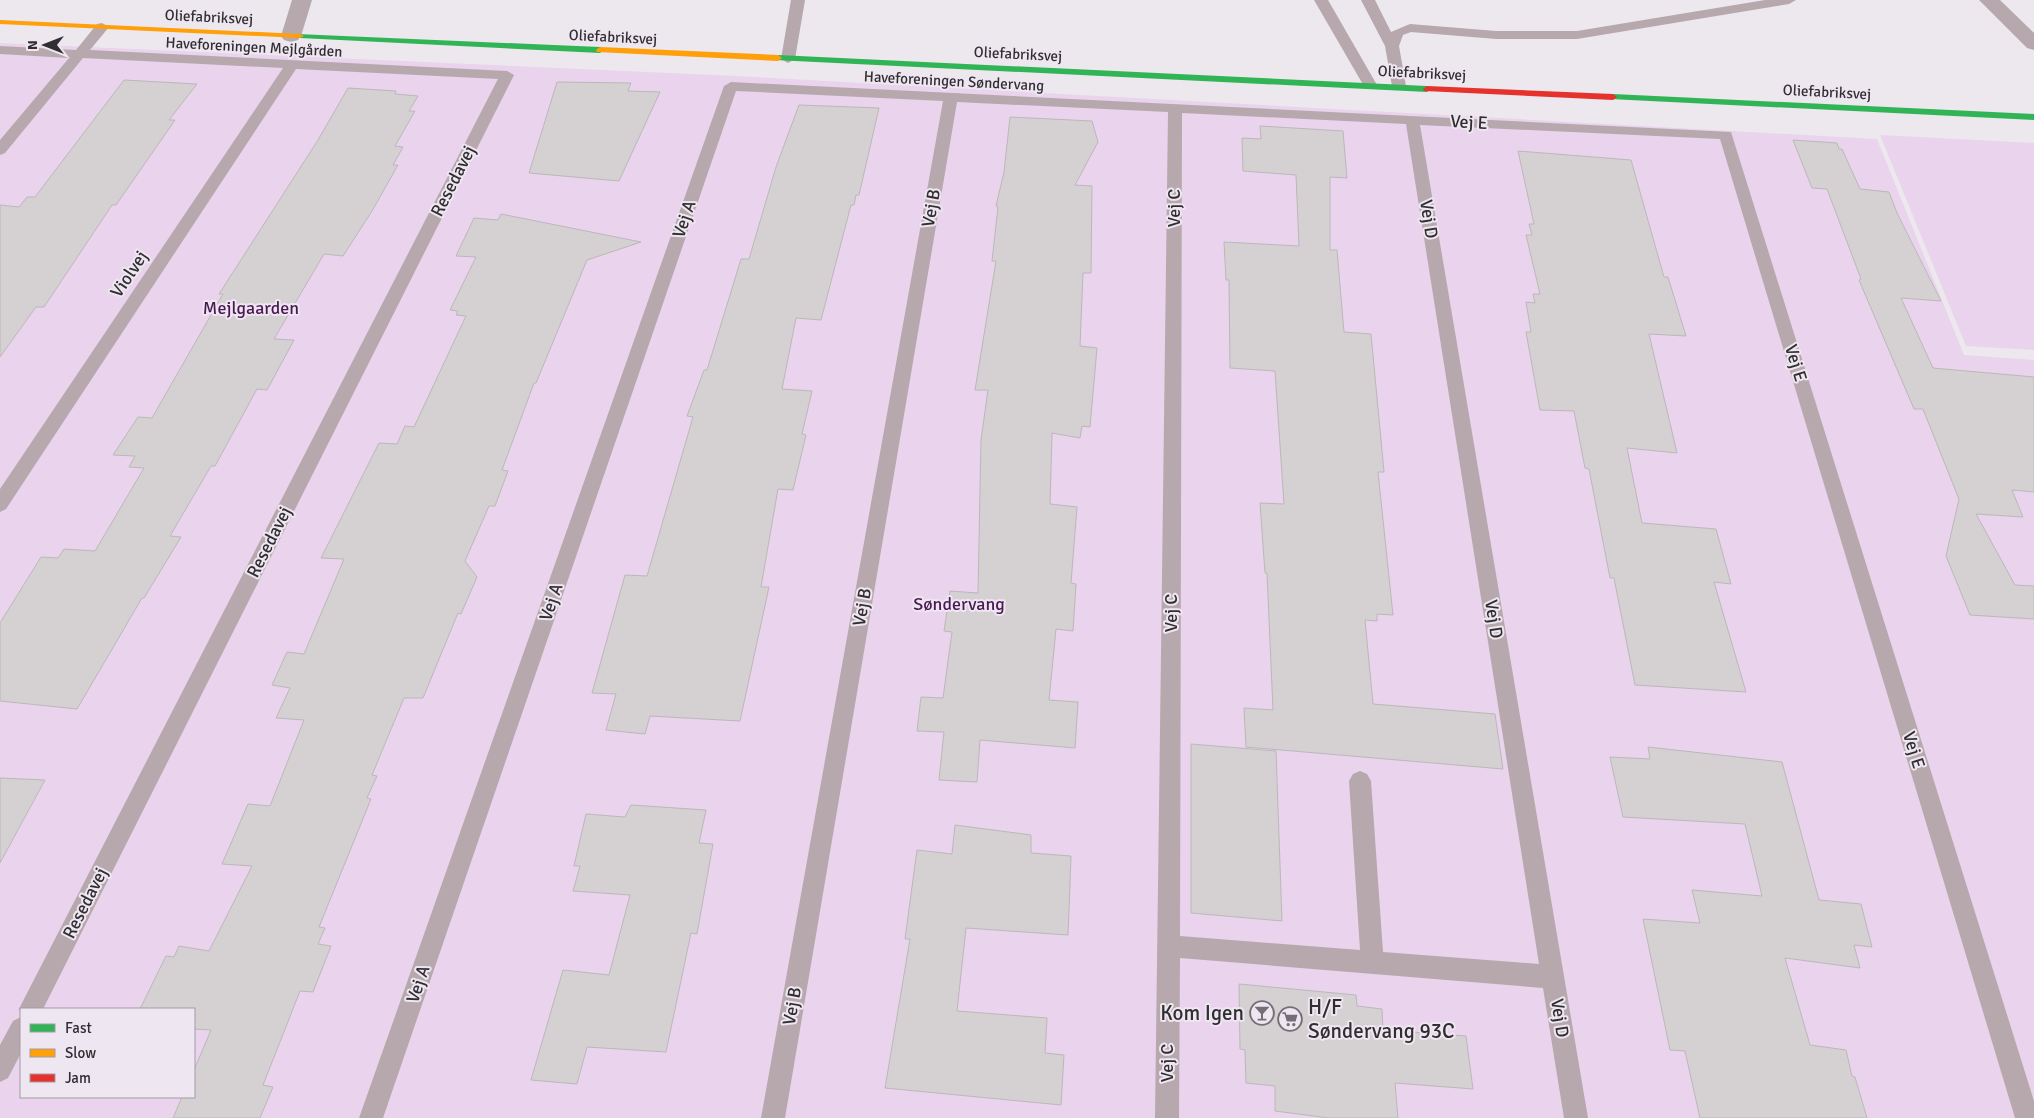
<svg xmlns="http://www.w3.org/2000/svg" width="2034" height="1118" font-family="Signika,sans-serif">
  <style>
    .green { fill: #e9d3ed; fill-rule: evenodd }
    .building { fill: #d5d1d2; stroke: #bbb8b9 }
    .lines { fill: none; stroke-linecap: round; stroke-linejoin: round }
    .lane { fill: #b6a8ac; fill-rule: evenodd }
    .street { fill: #b6a8ac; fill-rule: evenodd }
    .fast { fill: #30b455; fill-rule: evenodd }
    .slow { fill: #ff9f0a; fill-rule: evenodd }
    .jam { fill: #e5322d; fill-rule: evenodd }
    .labels { text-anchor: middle; stroke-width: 4; stroke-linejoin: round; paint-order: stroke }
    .far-street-label { font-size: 15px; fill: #312e32; stroke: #eee6f0 }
    .street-label { font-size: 18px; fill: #312e32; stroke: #eee6f0 }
    .park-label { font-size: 18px; fill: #4a1954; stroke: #eee6f0 }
    .near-poi-label { font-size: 21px; fill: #312e32; stroke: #eee6f0; text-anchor: start }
  </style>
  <rect width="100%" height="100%" fill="#ede8ee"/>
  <g class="green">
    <path d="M0,43L736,76L1877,139L1964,355L2034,360V1118H0ZM21,1009H194V1097H21Z"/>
    <path d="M1880,135L2034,143V350L1966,346Z"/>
  </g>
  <g class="building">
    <path d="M124,80L197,84L169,120H175L116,205H112L44,307H36L0,357V205L19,207L27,197H35Z"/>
    <path d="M557,82L631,83L628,91L660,92L619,181L529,173Z"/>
    <path d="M348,88L396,91L395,94L418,96L409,111H415L395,146L403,147L393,165H398L372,211L343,256L324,254L274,339L294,340L267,390L257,389L215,466H211L170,536L181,537L144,598H142L77,709L0,701V623L41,557L58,558L64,549L95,551L144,468L129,467L135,456L113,455L138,417L152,418L223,294H219L318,140Z"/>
    <path d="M799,105L879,108L859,195H856L854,205H851L821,320L796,318L782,389L812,391L802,434L806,435L793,490L778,489L761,587H769L740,721L650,716L645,734L606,730L616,694L592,693L625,575L647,576L693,417L687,416L704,370H707L741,259H749L776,167Z"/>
    <path d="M1010,117L1092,121L1098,142L1075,185L1092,186L1091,273H1083L1080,346L1097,348L1090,427L1082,426L1080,438L1052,433L1050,504L1077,507L1071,583L1076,584L1073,631L1056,629L1049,700L1078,702L1075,748L980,740L977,782L939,780L944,732L917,731L921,697L943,698L952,632L944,631L950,591L978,593L981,440L988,390H975L996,261H992L998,207L996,206L1004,172Z"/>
    <path d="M1260,126L1343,131L1347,178L1330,177V250H1337L1344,332L1371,334L1384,472H1378L1393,615L1377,614V621L1365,620L1373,704L1495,714L1503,769L1246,747L1244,708L1273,710L1267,573H1265L1260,503L1284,504L1275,371L1230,368L1229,280H1226L1224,242L1299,246L1296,175L1243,171L1242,138L1261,139Z"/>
    <path d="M1793,140L1837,143L1839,149H1842L1860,189L1889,192L1897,213L1941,301L1901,298L1933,368L2034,377V492L2012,490L2023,517L1976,514L2015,585L2034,586V619L1970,615L1946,556L1959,499L1923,409H1914L1859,280L1861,279L1827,189L1812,188Z"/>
    <path d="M1518,151L1631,160L1664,277H1668L1686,336L1649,334L1677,453L1627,448L1642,523L1716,529L1731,584L1714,582L1746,692L1635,685L1614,578H1610L1589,469L1585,468L1574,411L1540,410L1526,332H1531L1526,302L1535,303L1533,294H1540L1526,235H1532L1529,224H1534Z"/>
    <path d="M501,214L641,242L587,260L536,383H534L502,470L508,471L495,506H489L465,561L477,577L461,614L458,613L423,698H404L372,775L377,776L367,798L371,799L319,927L325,928L318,944L331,946L313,992L300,991L263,1085L273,1087L260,1118H173L182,1097H194V1070L211,1030L194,1029V1009H140L166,956L174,957L179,946L209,951L252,866L222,864L248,804L270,806L304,720L276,718L290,688L272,685L287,652L304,654L344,559L321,558L379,443L397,444L405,426L414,427L466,316L456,315L458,311L450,310L476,257L456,256L474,218L498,220Z"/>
    <path d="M1191,744L1276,751L1282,921L1191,913Z"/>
    <path d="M1648,747L1782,762L1819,900L1861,904L1872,947L1854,945L1860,968L1785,958L1810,1045L1846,1050L1852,1076L1855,1077L1867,1118H1700L1685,1051L1670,1050L1643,919L1700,923L1692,890L1762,896L1745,824L1623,817L1610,757L1650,759Z"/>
    <path d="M0,778L45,780L0,863Z"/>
    <path d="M631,805L706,810L699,843L713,844L697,934L691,933L666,1052L587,1047L577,1084L531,1080L563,970L609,975L630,895L573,891L580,866H574L586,814L625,817Z"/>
    <path d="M955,825L1031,835V853L1071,856L1068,935L966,928L957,1011L1047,1018L1045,1053L1064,1055L1061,1105L885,1088L910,939H905L917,850L952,854Z"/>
    <path d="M1239,984L1356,995L1357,1006L1382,1009L1383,1030L1466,1036L1473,1089L1395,1083L1398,1118H1329L1275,1111V1086L1246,1083L1245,1050L1240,1049Z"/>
  </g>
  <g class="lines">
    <g class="lane">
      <path d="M791,0H805L795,59L788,63L781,59Z"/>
      <path d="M1314,0H1328L1377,85L1375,88H1365Z"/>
      <path d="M1361,0H1375L1391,32L1410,24L1496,31H1577L1765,0H1796L1789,4L1577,39H1496L1411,32L1403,35L1399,46L1406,86L1399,90L1392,86L1385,46Z"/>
      <path d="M102,23L109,27L90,50L507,71L514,75L43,1009H21V1014L19,1009L23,1001L498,79L296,69L6,509L0,512V489L283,68L83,58L5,153L0,155V140L69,58L0,54V46L76,50L97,24Z"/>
      <path d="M731,82L1731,132L2034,1101V1118H2015L1720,139L1420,125L1588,1118H1564L1543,988L1180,958L1179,1118H1155L1168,112L957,102L785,1118H761L943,101L736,91L383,1118H359L724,86ZM1182,113L1406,124L1539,964L1383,952L1371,781L1367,774L1360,771L1353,774L1349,781L1360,950L1180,936Z"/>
      <path d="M21,1017V1053L8,1078L0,1082V1045L13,1021Z"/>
    </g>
    <g class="street">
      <path d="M292,0H312L301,36L298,40L291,42L284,40L281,36Z"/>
      <path d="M1979,0H2000L2034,33V50L2027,48Z"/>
    </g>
    <g class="fast">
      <path d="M297,34L600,47L604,50L600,53L300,38H297Z"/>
      <path d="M778,55L1427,86L1431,89L1427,92L775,60L774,58Z"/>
      <path d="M1613,94L2034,114V120L1610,99L1609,97Z"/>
    </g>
    <g class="slow">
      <path d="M0,20L300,34L304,36L300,38L0,24Z"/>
      <path d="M600,47L778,55L782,58L778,61L597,52L596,50Z"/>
    </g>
    <path class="jam" d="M1427,86L1613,94L1617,97L1613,100L1424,91L1423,89Z"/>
  </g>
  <defs>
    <g id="bar-ring" transform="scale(1.25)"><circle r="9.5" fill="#eee6f0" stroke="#736f74" stroke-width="1.5"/><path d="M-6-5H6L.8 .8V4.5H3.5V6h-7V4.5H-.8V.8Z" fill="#736f74"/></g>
    <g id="supermarket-ring" transform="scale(1.25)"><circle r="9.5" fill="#eee6f0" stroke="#736f74" stroke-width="1.5"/><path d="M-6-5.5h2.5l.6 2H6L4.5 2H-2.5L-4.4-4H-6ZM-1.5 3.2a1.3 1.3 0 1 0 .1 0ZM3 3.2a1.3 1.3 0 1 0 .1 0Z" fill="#736f74"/></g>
  </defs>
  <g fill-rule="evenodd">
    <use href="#bar-ring" x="1262" y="1013"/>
    <use href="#supermarket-ring" x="1290" y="1019"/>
  </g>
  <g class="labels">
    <g class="far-street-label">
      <text transform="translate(209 17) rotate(3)" y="5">Oliefabriksvej</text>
      <text transform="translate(613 37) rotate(3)" y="5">Oliefabriksvej</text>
      <text transform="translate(254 47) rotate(3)" y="5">Haveforeningen Mejlgården</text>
      <text transform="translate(1018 54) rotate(3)" y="5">Oliefabriksvej</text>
      <text transform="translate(1422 73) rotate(3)" y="5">Oliefabriksvej</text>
      <text transform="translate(954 81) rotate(3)" y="5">Haveforeningen Søndervang</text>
      <text transform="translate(1827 92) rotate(3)" y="5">Oliefabriksvej</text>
    </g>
    <g class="street-label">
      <text transform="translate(1469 122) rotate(3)" y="6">Vej E</text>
      <text transform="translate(453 181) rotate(-63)" y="6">Resedavej</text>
      <text transform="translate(931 208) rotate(-80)" y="6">Vej B</text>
      <text transform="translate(1174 208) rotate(-90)" y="6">Vej C</text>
      <text transform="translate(684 219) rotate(-71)" y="6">Vej A</text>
      <text transform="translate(1429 219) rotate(81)" y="6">Vej D</text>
      <text transform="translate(129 274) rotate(-56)" y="6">Violvej</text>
      <text transform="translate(1796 363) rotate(73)" y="6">Vej E</text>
      <text transform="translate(269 542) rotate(-63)" y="6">Resedavej</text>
      <text transform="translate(551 602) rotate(-71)" y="6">Vej A</text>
      <text transform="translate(862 607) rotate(-80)" y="6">Vej B</text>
      <text transform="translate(1171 613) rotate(-90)" y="6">Vej C</text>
      <text transform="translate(1494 619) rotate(81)" y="6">Vej D</text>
      <text transform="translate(1914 750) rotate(73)" y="6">Vej E</text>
      <text transform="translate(85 903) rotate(-63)" y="6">Resedavej</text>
      <text transform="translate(418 984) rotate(-71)" y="6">Vej A</text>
      <text transform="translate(792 1006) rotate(-80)" y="6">Vej B</text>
      <text transform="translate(1560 1018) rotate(81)" y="6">Vej D</text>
      <text transform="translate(1167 1063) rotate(-90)" y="6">Vej C</text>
    </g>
    <g class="park-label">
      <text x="251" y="314">Mejlgaarden</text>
      <text x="959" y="610">Søndervang</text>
    </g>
    <g class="near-poi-label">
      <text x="1308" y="1014">H/F<tspan x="1308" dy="24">Søndervang 93C</tspan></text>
      <text x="1244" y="1020" text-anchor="end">Kom Igen</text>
    </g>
  </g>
  <rect x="20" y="1008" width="175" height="90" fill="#eee6f0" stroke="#a29ca4"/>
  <rect x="30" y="1024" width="25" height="8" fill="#30b455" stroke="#a29ca4"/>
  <text x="65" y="1033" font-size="15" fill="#312e32">Fast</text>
  <rect x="30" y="1049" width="25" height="8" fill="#ff9f0a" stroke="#a29ca4"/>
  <text x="65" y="1058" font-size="15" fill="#312e32">Slow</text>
  <rect x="30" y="1074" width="25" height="8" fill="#e5322d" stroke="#a29ca4"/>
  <text x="65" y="1083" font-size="15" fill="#312e32">Jam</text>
  <g transform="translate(45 45) rotate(270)" stroke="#eee6f0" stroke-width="4" paint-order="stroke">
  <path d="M0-4L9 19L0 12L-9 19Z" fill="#312e32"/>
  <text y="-8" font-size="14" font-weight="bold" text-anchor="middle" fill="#312e32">N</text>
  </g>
</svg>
